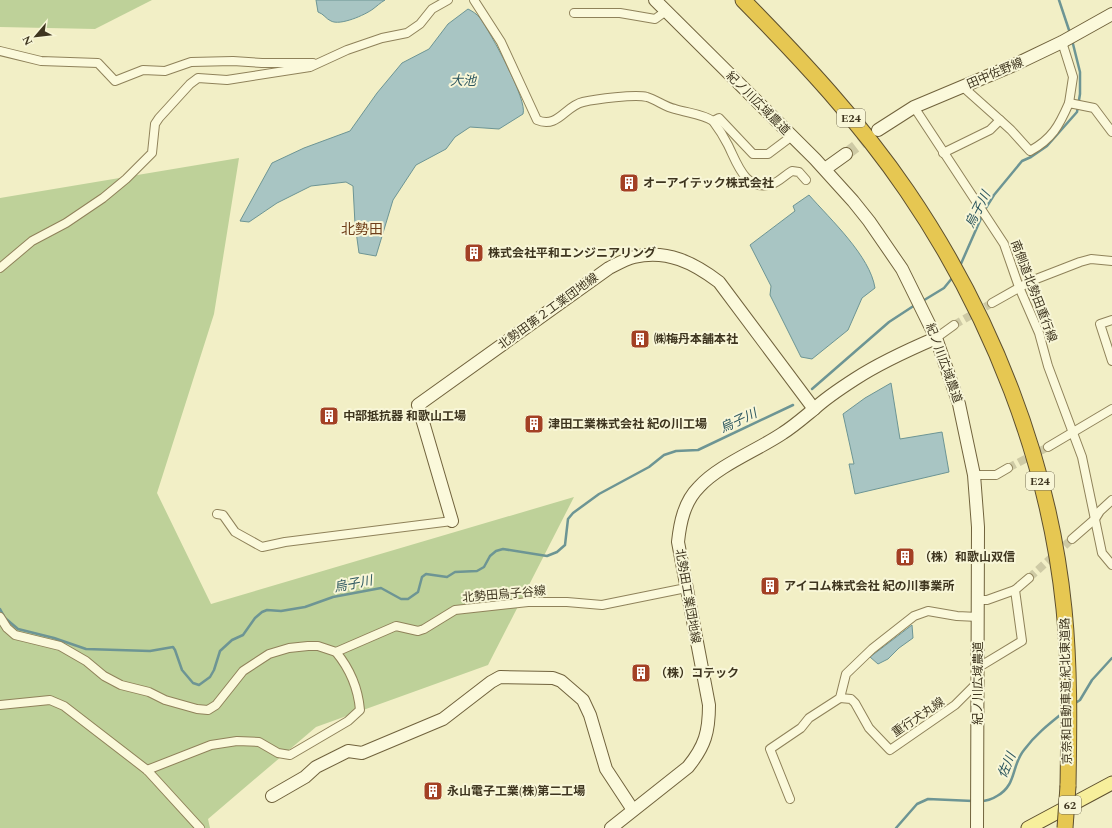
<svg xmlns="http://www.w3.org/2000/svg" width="1112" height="828" font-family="Spectral,'Noto Sans JP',serif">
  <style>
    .green { fill: #bed199 }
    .water { fill: #a8c5c3; stroke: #6d9594 }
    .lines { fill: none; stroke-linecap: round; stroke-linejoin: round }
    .stream { stroke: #6d9594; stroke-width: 2.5 }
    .street-tunnel { stroke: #cecaa5; stroke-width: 8; stroke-dasharray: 8 4; stroke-linecap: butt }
    .secondary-tunnel { stroke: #cecaa5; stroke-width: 12; stroke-dasharray: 12 6; stroke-linecap: butt }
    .street-casing { stroke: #8f825a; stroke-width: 10 }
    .secondary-casing { stroke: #71633d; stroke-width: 14 }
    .primary-casing { stroke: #5d4f2e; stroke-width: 15 }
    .highway-casing { stroke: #5d4f2e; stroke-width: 17 }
    .street { stroke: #fbf9db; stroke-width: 8 }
    .secondary { stroke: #fbf9db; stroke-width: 12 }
    .primary { stroke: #f7ef9c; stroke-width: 13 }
    .highway { stroke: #e6c752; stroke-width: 15 }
    .highway-bridge-casing { stroke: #5d4f2e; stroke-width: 17; stroke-linecap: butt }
    .highway-bridge { stroke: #e6c752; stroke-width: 15 }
    .labels { text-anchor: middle; stroke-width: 4; stroke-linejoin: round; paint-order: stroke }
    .shield { fill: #f8f6d7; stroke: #766f56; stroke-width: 1 }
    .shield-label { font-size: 11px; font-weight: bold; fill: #3e351f }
    .street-label { font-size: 12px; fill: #3e351f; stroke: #f8f6d7 }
    .poi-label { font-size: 12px; font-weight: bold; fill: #3e351f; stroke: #f8f6d7; text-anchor: start }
    .water-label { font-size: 13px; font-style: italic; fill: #2d575f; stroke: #f8f6d7 }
    .quarter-label { font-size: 14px; fill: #6f3f1a; stroke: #f8f6d7 }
  </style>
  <rect width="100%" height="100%" fill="#f2efc6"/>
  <g class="green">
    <path d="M0,0H152L95,29L0,27Z"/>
    <path d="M239,158L214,314L157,493L211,604L574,497L488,665L316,727L208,819L210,828H0V198Z"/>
  </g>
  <g class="water">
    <path d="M316,0H385C380,3 377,6 373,9C365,15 340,26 331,21C326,19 324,14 318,12Z"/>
    <path d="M468,9C472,11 477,14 480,18C490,32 528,100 523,114L499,129L470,127L455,137L446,149L416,165L393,200L376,256L359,253L355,224L353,186L346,182L311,186L277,203L249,222L240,221L272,163L304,148L350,131L377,93L402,63L429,49L448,24Z"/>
    <path d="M809,195C831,220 870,256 875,288L862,298L848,330L812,359L801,357L770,295L771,286L750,245L795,211L793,206Z"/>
    <path d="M891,383L900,439L942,432L949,472L855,494L849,464H854L843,414L865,398Z"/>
    <path d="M912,625L913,638L899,648L888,659L878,664L870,657Z"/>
  </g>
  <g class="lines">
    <g class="stream">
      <path d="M1059,0L1070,33"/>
      <path d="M984,211L994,195L1022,161L1031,157L1047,146L1077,112L1080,94V72L1072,40"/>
      <path d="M960,266L982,216"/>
      <path d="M921,302L944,288L953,277"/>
      <path d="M812,389L889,322L915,305"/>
      <path d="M0,609L5,618L18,629L54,638L86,649L150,651L173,647L175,650L182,670L193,683L199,685L210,677L214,670L220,651L232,640L243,635L255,618L262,612L267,610L281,611L305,607L333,597L381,588L401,599H408L418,592L422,577L426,574L447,577L455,572L477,571L484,567L490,556L496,551L503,549L547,556L557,552L565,545L568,519L573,513L599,494L649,467L664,455L676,451L698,450L793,405"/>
      <path d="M1074,704L1080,700L1092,680L1112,658"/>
      <path d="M980,801C987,801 991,800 997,796C1017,785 1011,766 1024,750C1035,735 1049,724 1064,712"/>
      <path d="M896,828L917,804L928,799L973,801"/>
    </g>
    <g class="street-tunnel">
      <path d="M954,325L992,303"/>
      <path d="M1008,468L1048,447"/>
      <path d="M1029,578L1072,539"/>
    </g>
    <path class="secondary-tunnel" d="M846,154L874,133"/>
    <g class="street-casing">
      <g id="street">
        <path d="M474,0L501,42L537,120C558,129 565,106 583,102C596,99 635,94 647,97C657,100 665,107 675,109C688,113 703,114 713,121L719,118L753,154H768L792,136"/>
        <path d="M574,13H620L655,19L666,11"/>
        <path d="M1062,42L1073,77L1069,103"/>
        <path d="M0,51L41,61L98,63L115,81L143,70L165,71L191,62L233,61L262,63H313"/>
        <path d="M963,87L1000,120"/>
        <path d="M914,107L1004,244L1019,287L1039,333L1048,366L1082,457L1102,553L1112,565"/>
        <path d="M713,121C719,129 724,137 728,145C737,163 745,192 772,184C779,182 785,175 792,171L799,172L806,180"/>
        <path d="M943,153L990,130L1000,120L1011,130L1030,151C1052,139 1059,126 1069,103L1094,108L1112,132"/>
        <path d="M0,268L32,241L66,223L103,198L126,179L152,153L155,124L159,118L190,84L198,78L227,80L310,67L347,50L382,38L407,33L420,24L432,9L448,0"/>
        <path d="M992,303L1031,281L1080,262L1091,259L1112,261"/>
        <path d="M1112,320L1100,324L1112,361"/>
        <path d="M936,338L954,325"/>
        <path d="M1048,447L1112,409"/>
        <path d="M974,475H996L1008,468"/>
        <path d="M217,514L223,515L235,532L262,547L285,542L452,521"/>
        <path d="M1072,539L1095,519L1100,511L1112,500"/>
        <path d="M978,600H987L1015,590"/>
        <path d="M0,617L7,628L15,635L60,646L86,661L104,676L121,685L149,692L165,700L197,709L208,710L216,705L243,671L269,654L289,648L308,646H318L336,652L396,626L418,631L424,629L455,610L528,602H567L602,605L686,588"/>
        <path d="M979,667L1022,641L1015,590L1029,578"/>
        <path d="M840,698L851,699L855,703L869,728L890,750L955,705L978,682"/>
        <path d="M0,705L50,700L64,706L147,770L200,828"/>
        <path d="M147,770L211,745L237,741L259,742L278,753L290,755L348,721L360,710C358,687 350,669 336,652"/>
        <path d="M790,799L770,749L801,728L809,718L840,698L846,674L872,649L914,616L928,611L957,616L978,617"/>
      </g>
    </g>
    <g class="secondary-casing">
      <g id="secondary">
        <path d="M655,0L815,159L853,201L869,221L902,269L936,338L959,404L974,475L978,527L977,828"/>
        <path d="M878,130L914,107L1014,65L1062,42L1112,14"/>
        <path d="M825,169L846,154"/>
        <path d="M452,521L418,405L609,268C617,264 626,259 634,257C667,249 694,263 719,282L814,409"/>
        <path d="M272,796L305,777L316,767L348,751L362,753L443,719L491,682L500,677L553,678L561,681L583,700L590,715L606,769L633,810"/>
        <path d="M611,828L688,767C705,746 709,732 709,705L678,542C680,523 684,502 699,487C719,465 758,450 783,433C794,426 803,418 814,409C826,398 841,388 855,379C881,362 908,350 936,338"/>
      </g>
    </g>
    <g class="primary-casing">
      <path id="primary" d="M1028,828L1112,783"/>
    </g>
    <g class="highway-casing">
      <path id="highway" d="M743,0C802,60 860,122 907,191C991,314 1049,460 1064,609C1070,668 1069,727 1068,786"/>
    </g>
    <use href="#street" class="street"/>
    <use href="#secondary" class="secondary"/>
    <use href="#primary" class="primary"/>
    <use href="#highway" class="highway"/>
    <g class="highway-bridge-casing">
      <path id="highway-bridge" d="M1065,828L1068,786"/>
    </g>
    <use href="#highway-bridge" class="highway-bridge"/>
  </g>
  <defs>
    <g id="building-square" transform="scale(1)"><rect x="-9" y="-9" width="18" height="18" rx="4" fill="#a34024" stroke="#f8f6d7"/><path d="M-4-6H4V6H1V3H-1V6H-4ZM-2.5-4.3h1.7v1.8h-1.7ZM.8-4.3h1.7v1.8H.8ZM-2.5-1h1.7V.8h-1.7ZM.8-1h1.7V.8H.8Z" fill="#fff"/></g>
  </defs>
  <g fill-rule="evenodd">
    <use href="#building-square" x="629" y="183"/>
    <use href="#building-square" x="474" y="253"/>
    <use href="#building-square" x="640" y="339"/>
    <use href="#building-square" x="329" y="416"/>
    <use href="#building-square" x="534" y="424"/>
    <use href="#building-square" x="905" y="557"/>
    <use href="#building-square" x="770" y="586"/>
    <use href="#building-square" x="641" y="673"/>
    <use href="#building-square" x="433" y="791"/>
  </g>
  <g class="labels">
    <g class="shield">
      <rect x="837" y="109" width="28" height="18" rx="3"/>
      <rect x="1026" y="472" width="28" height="18" rx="3"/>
      <rect x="1059" y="796" width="22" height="18" rx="3"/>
    </g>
    <g class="shield-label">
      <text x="851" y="122">E24</text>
      <text x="1040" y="485">E24</text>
      <text x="1070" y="809">62</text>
    </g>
    <g class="street-label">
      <text transform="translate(995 73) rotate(-23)" y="4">田中佐野線</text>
      <text transform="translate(758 103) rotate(45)" y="4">紀ノ川広域農道</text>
      <text transform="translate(1034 291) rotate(69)" y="4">南側道北勢田重行線</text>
      <text transform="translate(548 311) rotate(-36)" y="4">北勢田第２工業団地線</text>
      <text transform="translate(944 363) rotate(70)" y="4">紀ノ川広域農道</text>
      <text transform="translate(504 594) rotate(-5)" y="4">北勢田烏子谷線</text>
      <text transform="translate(688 596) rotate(80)" y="4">北勢田工業団地線</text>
      <text transform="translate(978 683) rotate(-90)" y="4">紀ノ川広域農道</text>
      <text transform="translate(1066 691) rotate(-91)" y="4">京奈和自動車道;紀北東道路</text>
      <text transform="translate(918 717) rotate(-34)" y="4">重行犬丸線</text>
    </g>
    <g class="poi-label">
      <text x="643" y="187">オーアイテック株式会社</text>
      <text x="488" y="257">株式会社平和エンジニアリング</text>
      <text x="654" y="343">㈱梅丹本舗本社</text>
      <text x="343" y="420">中部抵抗器 和歌山工場</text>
      <text x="548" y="428">津田工業株式会社 紀の川工場</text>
      <text x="919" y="561">（株）和歌山双信</text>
      <text x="784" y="590">アイコム株式会社 紀の川事業所</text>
      <text x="655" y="677">（株）コテック</text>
      <text x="447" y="795">永山電子工業(株)第二工場</text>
    </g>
    <g class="water-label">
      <text x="463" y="85">大池</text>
      <text transform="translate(977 209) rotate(-63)" y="5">烏子川</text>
      <text transform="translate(738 420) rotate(-25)" y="5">烏子川</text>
      <text transform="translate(353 583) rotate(-11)" y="5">烏子川</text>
      <text transform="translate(1006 765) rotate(-67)" y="5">佐川</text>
    </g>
    <g class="quarter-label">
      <text x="362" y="234">北勢田</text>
    </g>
  </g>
  <g transform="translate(36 36) rotate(242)" stroke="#f8f6d7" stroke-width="3" paint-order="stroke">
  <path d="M0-3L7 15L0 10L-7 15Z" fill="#3e351f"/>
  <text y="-6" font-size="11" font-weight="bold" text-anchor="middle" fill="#3e351f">N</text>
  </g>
</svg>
